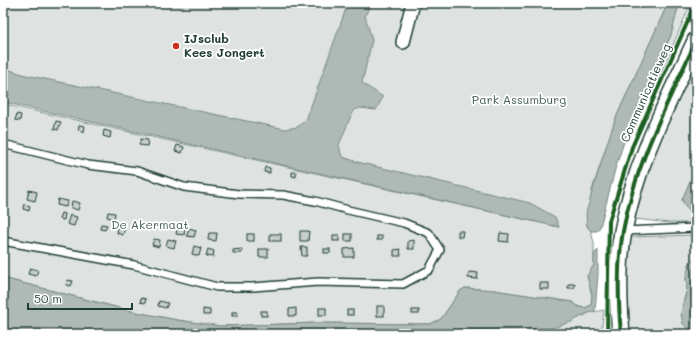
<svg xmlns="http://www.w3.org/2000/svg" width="699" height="337" font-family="Mali,sans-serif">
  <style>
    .green { fill: #dee3e2; stroke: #7e908b }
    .water { fill: #afbab7; stroke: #758883 }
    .building { fill: #c7cfcc; stroke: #1f3d34 }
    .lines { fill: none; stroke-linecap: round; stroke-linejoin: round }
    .service-casing { stroke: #1f3d34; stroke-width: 10 }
    .minor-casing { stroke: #1f3d34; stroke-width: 16 }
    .tertiary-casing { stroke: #1f3d34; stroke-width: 20 }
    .service { stroke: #fff; stroke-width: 7 }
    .minor { stroke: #fff; stroke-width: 13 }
    .tertiary { stroke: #fff; stroke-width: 17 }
    .cycleway-casing { stroke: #fff; stroke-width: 6 }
    .cycleway { stroke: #1b5e20; stroke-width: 4 }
    .poi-dot { fill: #c8321e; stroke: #fff; stroke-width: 1.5 }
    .labels { text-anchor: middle; stroke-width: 3.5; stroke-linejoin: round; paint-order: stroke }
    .poi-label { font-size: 12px; font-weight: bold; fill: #1f3d34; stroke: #fff; text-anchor: start }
    .street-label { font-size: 12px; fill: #1f3d34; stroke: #fff }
    .park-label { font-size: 12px; fill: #455e57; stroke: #fff }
  </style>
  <rect width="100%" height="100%" fill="#fff"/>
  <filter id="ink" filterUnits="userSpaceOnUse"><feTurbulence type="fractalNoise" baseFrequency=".025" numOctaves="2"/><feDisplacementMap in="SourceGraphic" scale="8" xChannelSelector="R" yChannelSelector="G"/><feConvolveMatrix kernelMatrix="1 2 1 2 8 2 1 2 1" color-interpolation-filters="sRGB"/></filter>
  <g filter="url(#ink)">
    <g class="green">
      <path d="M3,3H668L615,120L592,190L587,226L591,231L594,243V265L587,276L592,295L591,305L585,308L579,307L572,302L494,290L465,288L460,291L441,319L430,324L316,323L220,326L177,320L131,311L3,278V104L559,227L345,158L340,154L3,89Z"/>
      <path d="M679,3H689V8L653,91L641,100L671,35Z"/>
      <path d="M696,58V167L682,200L688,209H696V223H669L635,219L645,182L656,150Z"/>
      <path d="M696,235V256L686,278L687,289L682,306L686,327L695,330V334H629L627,278L631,237Z"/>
      <path d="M604,310L601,334H258L450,329L584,316L588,313Z"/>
    </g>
    <g class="water">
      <path d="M348,3H371L365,16L372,40L362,83L383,97L376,110L360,108L353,111L339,145L341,154L345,158L357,162L530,203L555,217L559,227L3,102V68L26,75L285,129L297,127L306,120Z"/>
      <path d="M668,3L679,4L671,35L641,100L626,136L616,166L600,227L597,231H591L587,226L586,213L603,156L615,120Z"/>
      <path d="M696,167V209L688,210L682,200Z"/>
      <path d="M598,250V275L595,311L588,313L571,322L552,328L259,334H3V278L131,311L177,320L220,326L316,323L430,324L441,319L460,291L465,288L494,290L572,302L579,307L585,308L591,305L592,295L587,276L594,265V254Z"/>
      <path d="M696,256V330H695L686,327L683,324L681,314L687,289L686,278L689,264Z"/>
    </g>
    <g class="building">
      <path d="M17,114L21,115L20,121L15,120Z"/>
      <path d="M56,121L61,122L58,130L54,129Z"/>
      <path d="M79,125L85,126L84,132L78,130Z"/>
      <path d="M104,130L111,132L110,138L103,136Z"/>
      <path d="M141,139L148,140L147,146L139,145Z"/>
      <path d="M177,145L184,147L182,153L175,151Z"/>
      <path d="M265,167L270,168V173L264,172Z"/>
      <path d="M292,172H296V177L292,176Z"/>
      <path d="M3,182L7,183L5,192L3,191Z"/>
      <path d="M29,190L37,192L35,201L27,199Z"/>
      <path d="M58,199L68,201L66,207L57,205Z"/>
      <path d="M72,201L80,203L78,210L71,208Z"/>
      <path d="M24,204L30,206L29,211L23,209Z"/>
      <path d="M108,212L115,213L114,219L107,217Z"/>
      <path d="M61,213L65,214L64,220L59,219Z"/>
      <path d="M70,215L77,217L74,226L67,224Z"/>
      <path d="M101,224L107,225L105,230L100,229Z"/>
      <path d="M118,226L125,227L123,235L117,233Z"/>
      <path d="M178,226L185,228L184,235L176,234Z"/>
      <path d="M189,228L196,230L194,237L187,236Z"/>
      <path d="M300,231H309L308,241H300Z"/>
      <path d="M458,231H463L462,237H458Z"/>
      <path d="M209,233H217L216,241L208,240Z"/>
      <path d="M500,233L509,234L508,242L499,241Z"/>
      <rect x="247" y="234" width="7" height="7"/>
      <rect x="270" y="234" width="11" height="7"/>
      <rect x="345" y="234" width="7" height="7"/>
      <rect x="333" y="235" width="6" height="6"/>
      <rect x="377" y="236" width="5" height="4"/>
      <path d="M154,239L160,240L159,247L152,245Z"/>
      <path d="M168,239L176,241L174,248L166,246Z"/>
      <path d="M414,240V249H408V241Z"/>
      <path d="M194,246L201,248L199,256L192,254Z"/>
      <path d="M301,247H307V256H302Z"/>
      <path d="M354,248V257H344V249Z"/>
      <path d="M208,249L214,251L213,257L206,256Z"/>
      <path d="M242,249V253H233V250Z"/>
      <rect x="259" y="249" width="9" height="8"/>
      <rect x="324" y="249" width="6" height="4"/>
      <path d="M400,249L401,256H394V250Z"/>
      <path d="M30,268L38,270L36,276L28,274Z"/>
      <path d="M469,272L478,273L477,279L468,278Z"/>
      <path d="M67,280L73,281L71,286L66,285Z"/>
      <rect x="540" y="283" width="9" height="6"/>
      <path d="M568,284H575L574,288H568Z"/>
      <path d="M141,298L146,299L145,303L140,302Z"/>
      <path d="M159,301L168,303L166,308L158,306Z"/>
      <rect x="377" y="306" width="7" height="10"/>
      <path d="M296,308V316H289V309Z"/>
      <rect x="319" y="308" width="7" height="7"/>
      <path d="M203,309L210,310V315H203Z"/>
      <rect x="347" y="310" width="6" height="5"/>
      <rect x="412" y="310" width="7" height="4"/>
      <rect x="261" y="311" width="6" height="5"/>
      <rect x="232" y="312" width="5" height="4"/>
    </g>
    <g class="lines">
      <g class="service-casing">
        <g id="service">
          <path d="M3,144L88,165L137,171L184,187L239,194L283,195L315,201L348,210L404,223L429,233L440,250L429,270L403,284L318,282L253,287H217L134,265L3,241"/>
          <path d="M623,231L696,228"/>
        </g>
      </g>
      <g class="minor-casing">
        <path id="minor" d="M403,42L413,3"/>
      </g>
      <g class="tertiary-casing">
        <path id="tertiary" d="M621,334C618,300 617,264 623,231C635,164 668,102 696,41"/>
      </g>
      <use href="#service" class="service"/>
      <use href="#minor" class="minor"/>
      <use href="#tertiary" class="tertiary"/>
      <g class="cycleway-casing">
        <g id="cycleway">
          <path d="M607,334L609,221L632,147L692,12L694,3"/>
          <path d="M621,334C618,300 617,264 623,231C635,164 668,102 696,41"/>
        </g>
      </g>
      <use href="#cycleway" class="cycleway"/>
    </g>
  </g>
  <circle class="poi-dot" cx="176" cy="46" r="4"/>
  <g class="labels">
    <g class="poi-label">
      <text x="184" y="43">IJsclub<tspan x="184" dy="14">Kees Jongert</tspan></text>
    </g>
    <g class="street-label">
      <text transform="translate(646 93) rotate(-66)" y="4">Communicatieweg</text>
    </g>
    <g class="park-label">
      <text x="519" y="104">Park Assumburg</text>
      <text x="150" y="229">De Akermaat</text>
    </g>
  </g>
  <rect width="699" height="337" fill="none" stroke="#fff" stroke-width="16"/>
  <rect x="8" y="8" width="683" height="321" fill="none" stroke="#1f3d34" stroke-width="1.5" filter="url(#ink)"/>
  <path d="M28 303v6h104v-6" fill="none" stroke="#1f3d34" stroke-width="2"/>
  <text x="34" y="303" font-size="12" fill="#1f3d34" stroke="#ffffff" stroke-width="3" paint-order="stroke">50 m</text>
</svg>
